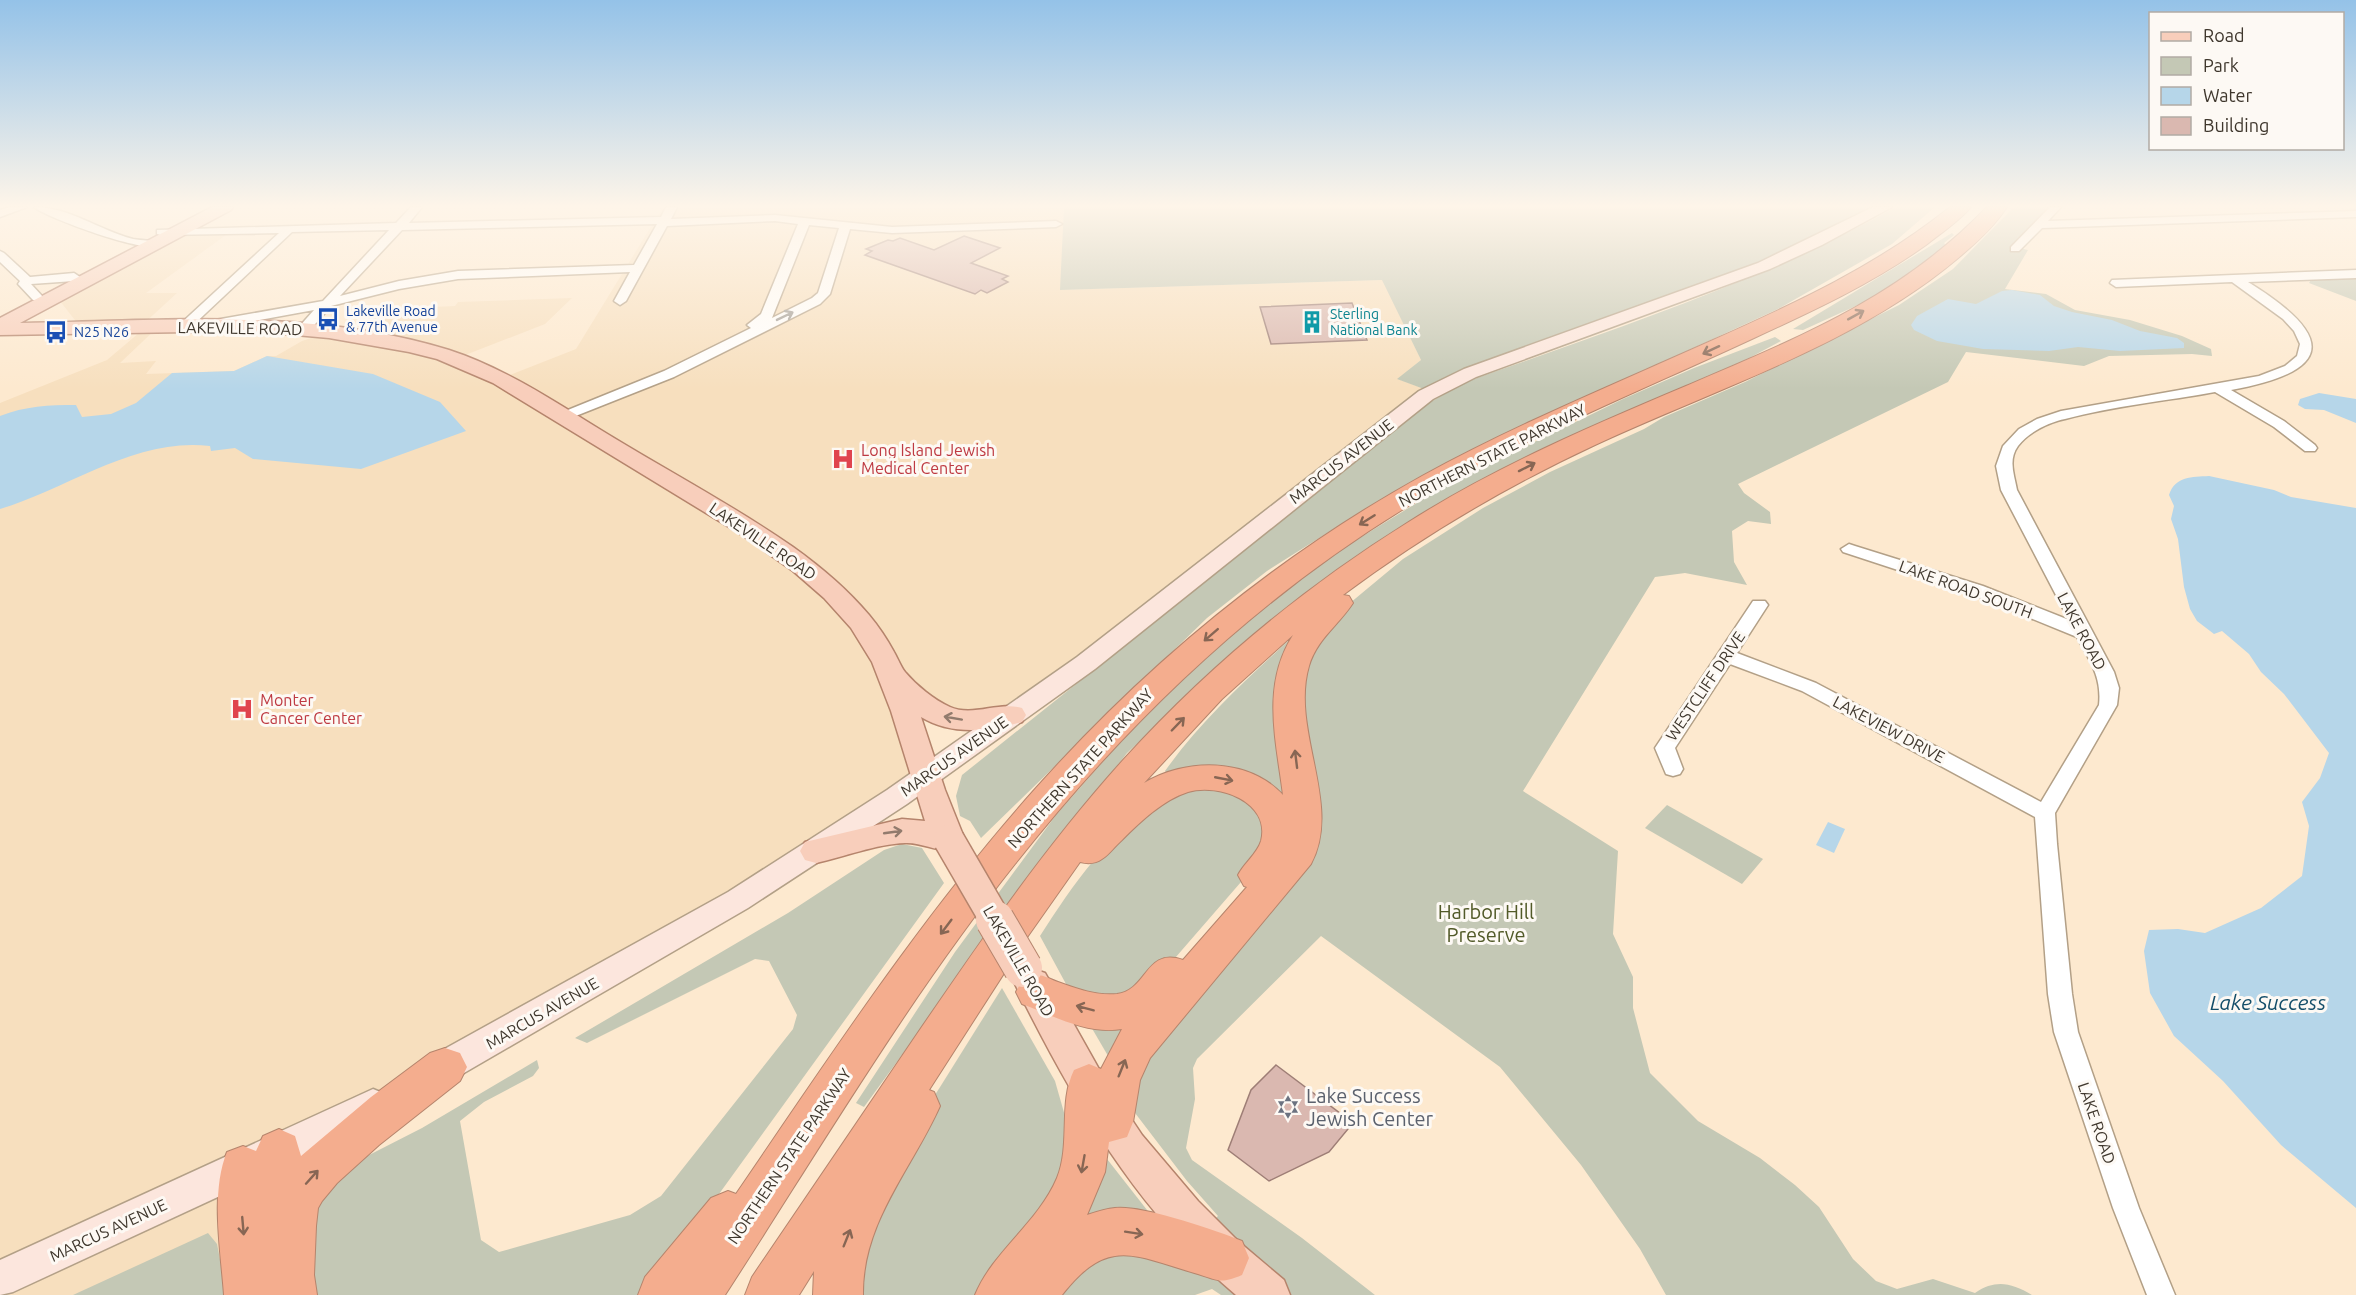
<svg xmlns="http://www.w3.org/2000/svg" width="2356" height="1295" font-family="Ubuntu,sans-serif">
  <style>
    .built { fill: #f7dfbe }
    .green { fill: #c4c8b5 }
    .water { fill: #b6d6e9 }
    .building { fill: #dab8b0; stroke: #9e7e76; stroke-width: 1.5 }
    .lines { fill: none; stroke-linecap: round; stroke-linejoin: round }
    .minor-casing { stroke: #b3a087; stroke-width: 3 }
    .secondary-casing { stroke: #b3a087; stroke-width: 3 }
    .primary-casing { stroke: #b5846c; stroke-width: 3 }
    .motorway-casing { stroke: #b5846c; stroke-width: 2 }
    .minor { fill: #fff; fill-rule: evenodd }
    .secondary { fill: #fce6dd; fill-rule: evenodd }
    .primary { fill: #f8cebb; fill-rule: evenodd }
    .motorway { fill: #f4ad8e; fill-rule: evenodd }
    .primary-bridge-far1-casing { stroke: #b5846c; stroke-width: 33; stroke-linecap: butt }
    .primary-bridge-casing { stroke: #b5846c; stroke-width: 40; stroke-linecap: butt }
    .primary-bridge-far1 { stroke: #f8cebb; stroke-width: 30 }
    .primary-bridge { stroke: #f8cebb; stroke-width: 38 }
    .oneway { stroke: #876654 }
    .oneway2 { stroke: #9f9b96 }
    .oneway3 { stroke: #927b6d }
    .labels { text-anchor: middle; stroke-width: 6; stroke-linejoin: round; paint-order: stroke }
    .far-transit-label { font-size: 14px; fill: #164399; stroke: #fdf9f4; text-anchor: start }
    .far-culture-label { font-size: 14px; fill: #0d838f; stroke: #fdf9f4; text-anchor: start }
    .street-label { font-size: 16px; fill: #3f372d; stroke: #fdf9f4 }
    .health-label { font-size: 16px; fill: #be3a42; stroke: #fdf9f4; text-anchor: start }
    .near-park-label { font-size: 20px; fill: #525a28; stroke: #fdf9f4 }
    .near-worship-label { font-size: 20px; fill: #5b616d; stroke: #fdf9f4; text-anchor: start }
    .near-water-label { font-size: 21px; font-style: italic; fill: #144e69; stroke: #fdf9f4 }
  </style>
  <rect width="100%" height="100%" fill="#fde9cf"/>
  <g class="built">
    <path d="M663,207H1064L1061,290L1383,280L1421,360L1398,379L1432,392L1012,715L969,719L891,675L925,777L391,1095L249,1295H0V403L107,360L146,327L159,326L120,363L156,361L146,374L234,371L267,356H276L302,341L329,332L348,335L384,312L431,310L433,307L455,306L458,302L572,298L545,324L455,359L500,379L576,349Z"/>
    <path d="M230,232L146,293H177L141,326L82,329L56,296L176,233Z"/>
  </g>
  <g class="green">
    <path d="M1064,207H1885L1830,236L1432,392L1397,379L1421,360L1382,280L1060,290Z"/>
    <path d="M1896,207H1935L1892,244L1778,309L1462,455L1370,506L1267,571L1207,618L981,838L970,821L960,816L956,796L962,775L1427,404L1466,382C1611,330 1761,282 1896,207Z"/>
    <path d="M2014,207H2052L2015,247L2028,250L2005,289L2046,294L2075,310L2130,320L2182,336L2211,349L2212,356L2192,354L2109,356L2084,366L1966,352L1948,382L1738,484L1744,493L1770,512L1771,524L1748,521L1732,531L1734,562L1747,585L1685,573L1655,577L1523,791L1618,851L1613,934L1633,977V1008L1650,1073L1698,1121L1760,1158L1795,1185L1819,1207L1853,1259L1876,1281L1897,1289L1933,1279L1975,1293C1996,1279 2011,1283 2032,1295H1666L1640,1249L1581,1165L1500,1067L1321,936L1197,1059L1193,1068L1195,1099L1186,1148L1192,1160L1302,1238L1375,1295H1221L1212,1289L1195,1295H1051L1091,1253L1176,1257L1218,1216L1187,1181L1132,1109L1131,1093L1149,1049L1280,895L1306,659L1338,613L1403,559L1483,508L1550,472L1644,429L1664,417L1745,382L1899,305L1953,269Z"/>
    <path d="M1952,233L1954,235L1944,243L1947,246L1924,265L1869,300L1803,330L1793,329Z"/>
    <path d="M2307,271L2320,274L2356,277V301L2309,283L2313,277Z"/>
    <path d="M1775,337L1781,341L1710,379L1633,412L1246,642L1127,753L1028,882L864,1107L856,1103L955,952L1056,815L1146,713L1237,627L1327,558L1446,485L1623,399L1694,368Z"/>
    <path d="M1298,632L1299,822L1281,805L1171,778L1165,771C1203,718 1250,676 1298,632Z"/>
    <path d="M1206,783L1257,800L1267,852L1149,988L1127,1004L1080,993L1066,984L1040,936C1073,885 1109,831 1163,800C1176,792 1192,788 1206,783Z"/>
    <path d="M1667,805L1763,859L1742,884L1645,828Z"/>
    <path d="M902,844L922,848L944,883L719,1194L649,1295H313L311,1192L328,1176L422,1128L537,1060L539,1068L533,1076L484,1102L460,1121L481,1240L499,1252L630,1215L661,1196L793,1029L797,1015L769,961L755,959L587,1043L575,1038L788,913L884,850Z"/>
    <path d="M1002,988L1055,1081L1077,1158L988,1295H852L910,1135Z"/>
    <path d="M1125,1023L1111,1061L1090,1025Z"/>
    <path d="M1107,1159L1158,1224L1076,1236Z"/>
    <path d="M208,1233L217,1244L227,1295H73Z"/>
  </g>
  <g class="water">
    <path d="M2012,290L2040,295L2054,306L2072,312L2112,320L2140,331L2177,338L2184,343V348L2120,351L2078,347L2049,351L1983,349L1937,341L1914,330L1911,325L1917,316L1948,299L1976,304L2002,291Z"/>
    <path d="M267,356L373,374L440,402L466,431L361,469L253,459L235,448L211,451L210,446C136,437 69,488 0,509V416C25,406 49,405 76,405L82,417L111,414L136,403L172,373L234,371Z"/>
    <path d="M2319,393L2356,399V423L2324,410L2305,409L2298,405L2300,399Z"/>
    <path d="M2209,476L2274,490L2291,497L2356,508V1208L2281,1145L2223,1081L2174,1036L2150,993L2144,951L2149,930L2178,929L2205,933L2261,908L2302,876L2309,826L2302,802L2320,778L2329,753L2284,694L2261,672L2249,654L2222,631L2214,634L2197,621L2190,609L2184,587L2178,539L2171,519L2174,506L2169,495C2175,476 2192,477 2209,476Z"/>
    <path d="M1828,822L1845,829L1834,853L1816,845Z"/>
  </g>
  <g class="building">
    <path d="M964,236L1000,248L971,263L1008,276L1002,279L1008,282L987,293L981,290L975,294L865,255L872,251L866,249L888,240L893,241L900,238L934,250Z"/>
    <path d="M1352,303L1367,340L1271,344L1260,307Z"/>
    <path d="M1276,1065L1353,1123L1329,1152L1269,1181L1228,1150L1251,1090Z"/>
  </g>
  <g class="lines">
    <g class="minor-casing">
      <g id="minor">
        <path d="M10,207H27L0,217V210Z"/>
        <path d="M34,207C69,207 99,230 133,239C142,241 153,239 160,245C148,255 47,218 34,207Z"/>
        <path d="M411,207H422L409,223L661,217L666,207H677L671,219L775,215L892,227L1056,221L1062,224L1056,227L892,233L850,229L830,294L820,304L674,377L563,421L558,420L556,417L558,414L664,371L751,328L747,325L761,314L798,224L775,221L667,226L626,301L620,305L614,301L630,272L458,279L399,289L331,306L309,331L304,332L298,328L314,310L215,328L210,327L209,324L215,320L323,301L389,230L292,232L189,329H179L178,326L279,233L161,235L157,234V230L396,223ZM657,224L634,265L458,271L399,281L340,296L402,230ZM809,225L839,228L818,293L812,298L772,318Z"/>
        <path d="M2050,207H2061L2048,221L2356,211V217L2042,228L2019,251H2011V247Z"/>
        <path d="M0,251L4,253L30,277L74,273L80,277L74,281L31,284L43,297L41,300H33L18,284L20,281L0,262Z"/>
        <path d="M2356,270V278L2248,282C2334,335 2337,371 2231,390L2284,421L2315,445L2317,448L2315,451H2305L2274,427L2215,392C2166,401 2114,406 2065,419C2050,422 2028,432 2018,446C2008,460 2014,474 2017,490L2114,672L2119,688L2117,705L2055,813L2057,844L2072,994L2078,1032L2139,1208L2175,1295H2147L2113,1208L2054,1032L2048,994L2035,817L1802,691L1730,664L1675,748L1683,769L1680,774L1673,776L1666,774L1655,748L1753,601H1765L1768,605L1737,653L1816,683L2041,802L2099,705C2102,677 2090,661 2077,637L1971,594L1843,552L1841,549L1849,544L1855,546L1983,586L2069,620L2001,490L1996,466L2003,446L2019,429L2037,419L2061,411L2259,376L2285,366L2297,356L2300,344L2294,331L2283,319L2232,282L2116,287L2110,283L2112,280Z"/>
      </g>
    </g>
    <g class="secondary-casing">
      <g id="secondary">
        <path d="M1873,207H1892L1822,245L1770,269L1476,377L1433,399L1095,669L907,804L748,908L445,1084L433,1088L421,1084L416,1073L421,1062L728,892L887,790L1077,657L1419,391L1464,369L1758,263Z"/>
        <path d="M373,1089L385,1094L390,1105L385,1116L291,1163L13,1292L0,1295V1260Z"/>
      </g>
    </g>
    <g class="primary-casing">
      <g id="primary">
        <path d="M212,207H233L231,210L20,323C162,321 311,307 449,350C508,369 561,406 614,438C673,474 736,507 793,547C821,567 847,589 869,615C879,627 887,639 894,652C898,659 901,667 905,672C916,685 934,700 950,707C973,717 999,701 1022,708L1026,715L1022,722C989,731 952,736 921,717L945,790L965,840L960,849C941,855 924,842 905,843C877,844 843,857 816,863L805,860L800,851L805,842L902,819L925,821L891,711L872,662L851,628L824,598L793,571L742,535L493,383L437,359L409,352L329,338L251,331L0,335V318Z"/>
        <path d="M1033,969L1045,973L1104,1078L1142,1135L1198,1201L1239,1242L1284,1280L1290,1295H1236C1137,1211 1072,1100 1015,984L1021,973Z"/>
      </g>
    </g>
    <g class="motorway-casing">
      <g id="motorway">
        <path d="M1950,207H1971C1958,222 1941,233 1926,245C1873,283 1813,311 1754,338C1636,393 1514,442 1402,510C1251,603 1124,726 1015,864C907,1000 819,1150 725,1295H638L645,1277L711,1198L728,1191L736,1194C831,1055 924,913 1036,788C1147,664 1276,557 1422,476C1515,425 1615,384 1713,340C1796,303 1878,265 1950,207Z"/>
        <path d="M1987,207H2007C1994,227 1975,244 1957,259C1855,345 1715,389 1595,445C1505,487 1422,536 1343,595L1349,596L1353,603C1338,626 1317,639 1309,666C1290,730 1343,805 1311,864L1150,1058L1140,1080L1133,1122L1127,1137L1109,1142L1105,1172L1087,1215C1096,1212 1105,1209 1115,1208C1142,1205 1216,1230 1242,1241L1249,1258L1242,1275C1220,1284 1220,1281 1198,1274C1134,1256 1109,1235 1062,1295H975C993,1251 1038,1223 1057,1178C1071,1144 1058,1103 1074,1070L1089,1064L1101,1069L1122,1029C1089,1035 1053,1016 1022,1004L1016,992L1022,980C1026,978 1032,975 1036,975C1042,974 1052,980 1058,982C1077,989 1097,996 1117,994C1148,990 1145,947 1183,960L1247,887L1244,886L1238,875C1244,863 1257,854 1261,841C1271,802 1219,783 1188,792C1163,800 1140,822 1122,840C1115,846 1109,855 1102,859C1095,864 1088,864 1080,862L1028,936L929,1090L934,1092L940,1106C912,1169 862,1222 863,1295H813L814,1271L799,1295H745L752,1277C807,1196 862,1115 917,1034C982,939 1047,844 1124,759C1207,668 1303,588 1407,523C1495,467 1591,426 1686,386C1800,337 1899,298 1987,207ZM1293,635C1261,685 1276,740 1283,795C1248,757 1185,758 1144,783L1222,699Z"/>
        <path d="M445,1048L460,1053L467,1067L460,1081L379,1145L337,1183L322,1201L318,1208L316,1226L314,1275L317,1295H224C221,1252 210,1192 227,1152L243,1146L256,1151L263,1136L279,1129L295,1136L301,1156L371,1097L430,1053Z"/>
      </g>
    </g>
    <use href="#minor" class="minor"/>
    <use href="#secondary" class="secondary"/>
    <use href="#primary" class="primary"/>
    <use href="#motorway" class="motorway"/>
    <g class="primary-bridge-far1-casing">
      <path id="primary-bridge-far1" d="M949,840L996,921"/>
    </g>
    <g class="primary-bridge-casing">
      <path id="primary-bridge" d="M995,920L1023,968"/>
    </g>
    <use href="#primary-bridge-far1" class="primary-bridge-far1"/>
    <use href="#primary-bridge" class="primary-bridge"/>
  </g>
  <defs><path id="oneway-shaft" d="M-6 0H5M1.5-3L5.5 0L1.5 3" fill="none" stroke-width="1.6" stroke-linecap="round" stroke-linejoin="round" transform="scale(1.5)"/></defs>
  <g class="oneway">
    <use href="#oneway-shaft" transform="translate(1856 315) rotate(-29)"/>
    <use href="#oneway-shaft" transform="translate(1711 350) rotate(155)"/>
    <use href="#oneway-shaft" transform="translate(1527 467) rotate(-27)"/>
    <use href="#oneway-shaft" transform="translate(1367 520) rotate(148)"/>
    <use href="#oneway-shaft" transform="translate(1211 635) rotate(139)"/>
    <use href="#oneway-shaft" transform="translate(1178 724) rotate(-46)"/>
    <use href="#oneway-shaft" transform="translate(1296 759) rotate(-97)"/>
    <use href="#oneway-shaft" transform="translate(1224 779) rotate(11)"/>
    <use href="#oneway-shaft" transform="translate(946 927) rotate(127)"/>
    <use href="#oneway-shaft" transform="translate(1085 1008) rotate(-165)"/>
    <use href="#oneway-shaft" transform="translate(1122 1068) rotate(-68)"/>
    <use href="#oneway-shaft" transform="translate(1083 1164) rotate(100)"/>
    <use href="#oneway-shaft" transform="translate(312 1177) rotate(-48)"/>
    <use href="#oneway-shaft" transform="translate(243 1226) rotate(85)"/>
    <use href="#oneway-shaft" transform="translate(1134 1233) rotate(9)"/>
    <use href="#oneway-shaft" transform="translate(847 1238) rotate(-68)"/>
  </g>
  <use class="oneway2" href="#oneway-shaft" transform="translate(785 316) rotate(-26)"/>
  <g class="oneway3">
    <use href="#oneway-shaft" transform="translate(953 718) rotate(-170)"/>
    <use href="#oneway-shaft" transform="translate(893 832) rotate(-8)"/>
  </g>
  <linearGradient id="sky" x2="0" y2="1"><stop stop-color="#94c2e8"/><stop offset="0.53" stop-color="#fef5e9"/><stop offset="1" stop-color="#fef5e9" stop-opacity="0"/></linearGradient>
  <rect width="2356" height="389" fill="url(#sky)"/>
  <defs>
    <g id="bus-bare" transform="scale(1.8)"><path d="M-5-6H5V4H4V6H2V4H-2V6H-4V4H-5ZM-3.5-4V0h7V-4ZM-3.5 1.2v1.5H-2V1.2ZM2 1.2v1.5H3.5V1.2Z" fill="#1a4fb4" stroke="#fdf9f4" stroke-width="2.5" paint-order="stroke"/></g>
    <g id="building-bare" transform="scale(1.8)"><path d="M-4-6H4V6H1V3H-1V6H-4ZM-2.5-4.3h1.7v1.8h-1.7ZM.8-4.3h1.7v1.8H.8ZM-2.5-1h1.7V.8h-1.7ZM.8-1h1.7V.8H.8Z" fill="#0f9aa8" stroke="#fdf9f4" stroke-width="2.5" paint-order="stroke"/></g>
    <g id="hospital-bare" transform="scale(1.8)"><path d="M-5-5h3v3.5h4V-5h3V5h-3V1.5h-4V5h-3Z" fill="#e0444e" stroke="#fdf9f4" stroke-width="2.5" paint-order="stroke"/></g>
    <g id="synagogue-bare" transform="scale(1.8)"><path d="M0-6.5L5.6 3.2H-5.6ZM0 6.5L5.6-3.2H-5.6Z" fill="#6b7280" stroke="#fdf9f4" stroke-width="2.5" paint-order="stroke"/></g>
  </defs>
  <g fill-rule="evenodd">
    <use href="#bus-bare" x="328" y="319"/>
    <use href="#building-bare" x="1312" y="322"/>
    <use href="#bus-bare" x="56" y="332"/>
    <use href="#hospital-bare" x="843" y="459"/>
    <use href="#hospital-bare" x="242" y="709"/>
    <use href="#synagogue-bare" x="1288" y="1107"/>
  </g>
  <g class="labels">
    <g class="far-transit-label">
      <text x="346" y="316">Lakeville Road<tspan x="346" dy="16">&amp; 77th Avenue</tspan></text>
      <text x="74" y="337">N25 N26</text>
    </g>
    <g class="far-culture-label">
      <text x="1330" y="319">Sterling<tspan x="1330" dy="16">National Bank</tspan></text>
    </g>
    <g class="street-label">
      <text transform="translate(240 328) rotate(1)" y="6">LAKEVILLE ROAD</text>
      <text transform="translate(1492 455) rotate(-27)" y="6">NORTHERN STATE PARKWAY</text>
      <text transform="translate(1341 461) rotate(-38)" y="6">MARCUS AVENUE</text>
      <text transform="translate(763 541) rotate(34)" y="6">LAKEVILLE ROAD</text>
      <text transform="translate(1966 589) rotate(20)" y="6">LAKE ROAD SOUTH</text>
      <text transform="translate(2082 631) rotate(62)" y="6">LAKE ROAD</text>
      <text transform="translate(1705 686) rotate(-56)" y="6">WESTCLIFF DRIVE</text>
      <text transform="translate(1889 729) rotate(28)" y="6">LAKEVIEW DRIVE</text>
      <text transform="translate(954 756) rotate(-35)" y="6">MARCUS AVENUE</text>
      <text transform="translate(1080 768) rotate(-48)" y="6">NORTHERN STATE PARKWAY</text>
      <text transform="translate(1019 961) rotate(60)" y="6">LAKEVILLE ROAD</text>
      <text transform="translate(542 1013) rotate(-30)" y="6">MARCUS AVENUE</text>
      <text transform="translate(2097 1123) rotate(71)" y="6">LAKE ROAD</text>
      <text transform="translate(789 1156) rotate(-56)" y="6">NORTHERN STATE PARKWAY</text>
      <text transform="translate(108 1230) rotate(-25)" y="6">MARCUS AVENUE</text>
    </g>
    <g class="health-label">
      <text x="861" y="456">Long Island Jewish<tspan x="861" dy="18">Medical Center</tspan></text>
      <text x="260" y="706">Monter<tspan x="260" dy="18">Cancer Center</tspan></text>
    </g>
    <g class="near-park-label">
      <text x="1486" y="919">Harbor Hill<tspan x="1486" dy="23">Preserve</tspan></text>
    </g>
    <g class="near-worship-label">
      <text x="1306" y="1103">Lake Success<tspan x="1306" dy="23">Jewish Center</tspan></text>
    </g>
    <g class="near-water-label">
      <text x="2268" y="1010">Lake Success</text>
    </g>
  </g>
  <rect x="2149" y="12" width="195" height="138" fill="#fdf9f4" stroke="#b1aba4" stroke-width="1.5"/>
  <rect x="2161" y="32" width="30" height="9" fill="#f8cebb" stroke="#b1aba4" stroke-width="1.5"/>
  <text x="2203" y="42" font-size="18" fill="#3f372d">Road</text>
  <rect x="2161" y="57" width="30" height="18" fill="#c4c8b5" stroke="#b1aba4" stroke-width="1.5"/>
  <text x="2203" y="72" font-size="18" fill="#3f372d">Park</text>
  <rect x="2161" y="87" width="30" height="18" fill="#b6d6e9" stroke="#b1aba4" stroke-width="1.5"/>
  <text x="2203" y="102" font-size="18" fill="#3f372d">Water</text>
  <rect x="2161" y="117" width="30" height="18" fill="#dab8b0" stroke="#b1aba4" stroke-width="1.5"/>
  <text x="2203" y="132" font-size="18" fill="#3f372d">Building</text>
</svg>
